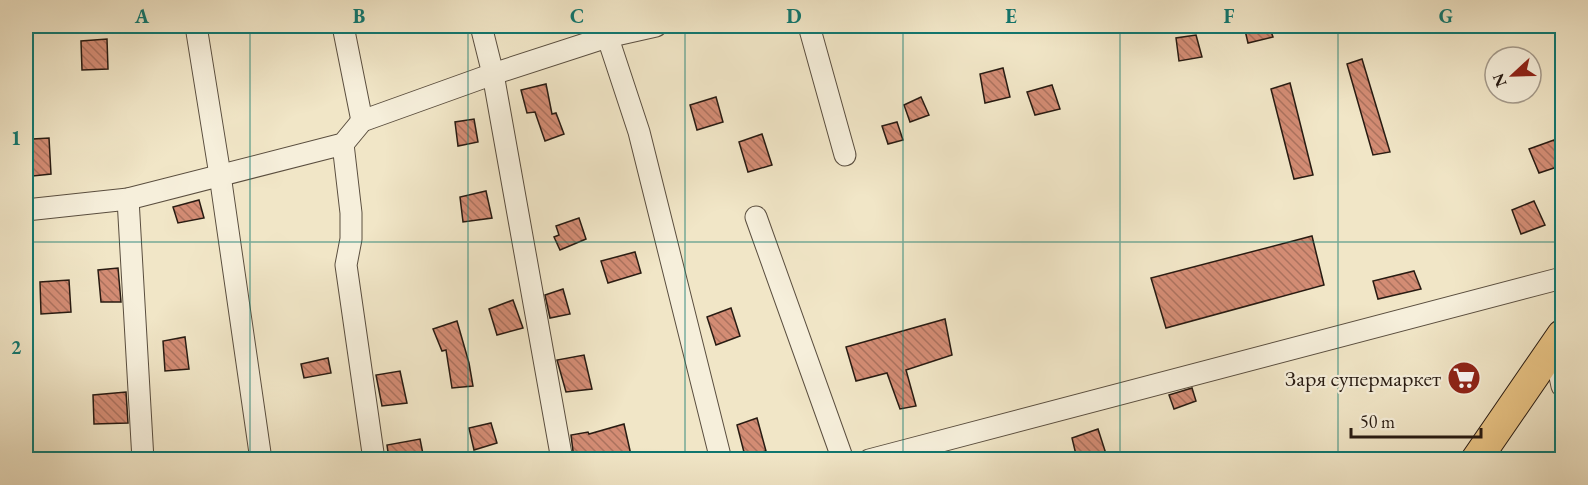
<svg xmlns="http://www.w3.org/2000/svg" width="1588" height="485" font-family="'EB Garamond',serif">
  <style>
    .building { fill: url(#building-back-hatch); stroke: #281b12; stroke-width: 1.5 }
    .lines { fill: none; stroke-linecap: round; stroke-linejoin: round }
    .minor-casing { stroke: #5a4e3f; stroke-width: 23 }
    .highway-casing { stroke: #281b12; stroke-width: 32 }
    .minor { stroke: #f6efdb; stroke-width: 21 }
    .highway { stroke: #e8c384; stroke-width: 30 }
    .grid { fill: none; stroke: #0f766e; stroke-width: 1.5; stroke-opacity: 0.55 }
    .labels { text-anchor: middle; stroke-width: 4.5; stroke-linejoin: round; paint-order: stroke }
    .poi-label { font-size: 22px; fill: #281b12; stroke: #f6efdb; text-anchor: end }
    .neatline { fill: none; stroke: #0f766e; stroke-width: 2 }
    .grid-label { font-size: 20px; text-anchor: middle; font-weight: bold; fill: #0f766e }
  </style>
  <defs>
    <pattern id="building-back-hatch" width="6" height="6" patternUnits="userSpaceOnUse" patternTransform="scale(1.5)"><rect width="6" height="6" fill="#d38c74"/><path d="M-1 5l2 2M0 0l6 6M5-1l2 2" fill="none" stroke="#ab725e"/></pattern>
  </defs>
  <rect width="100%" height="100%" fill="#f1e6c7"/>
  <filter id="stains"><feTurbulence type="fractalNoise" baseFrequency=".00333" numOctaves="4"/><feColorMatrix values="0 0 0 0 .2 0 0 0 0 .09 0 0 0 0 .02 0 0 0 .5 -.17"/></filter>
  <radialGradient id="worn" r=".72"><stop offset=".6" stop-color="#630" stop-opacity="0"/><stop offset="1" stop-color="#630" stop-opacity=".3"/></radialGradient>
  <g class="building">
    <path d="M1244,26H1269L1273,37L1248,43Z"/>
    <path d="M1196,35L1202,57L1179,61L1176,38Z"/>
    <path d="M107,39L108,69L82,70L81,41Z"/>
    <path d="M1362,59L1390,152L1373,155L1347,64Z"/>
    <path d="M1003,68L1010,97L985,103L980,74Z"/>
    <path d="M1290,83L1313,175L1294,179L1271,89Z"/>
    <path d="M546,84L552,114L556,113L564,134L545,141L535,112L527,113L521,90Z"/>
    <path d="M1052,85L1060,109L1035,115L1027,92Z"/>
    <path d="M716,97L723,122L697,130L690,105Z"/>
    <path d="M921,97L929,115L910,122L904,105Z"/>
    <path d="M474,119L478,142L458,146L455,122Z"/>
    <path d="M897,122L903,140L888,144L882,126Z"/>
    <path d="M762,134L772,165L748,172L739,142Z"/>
    <path d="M49,138L51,174L33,176V139Z"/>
    <path d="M1554,140L1563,165L1539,173L1529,149Z"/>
    <path d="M486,191L492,218L463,222L460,197Z"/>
    <path d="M199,200L204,218L178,223L173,207Z"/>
    <path d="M1534,201L1545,225L1521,234L1512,210Z"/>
    <path d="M579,218L586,239L560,250L554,237L559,235L556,226Z"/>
    <path d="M1312,236L1324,285L1166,328L1151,278Z"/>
    <path d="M635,252L641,273L608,283L601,261Z"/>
    <path d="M118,268L121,302H101L98,270Z"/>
    <path d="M1414,271L1421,289L1378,299L1373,281Z"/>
    <path d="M69,280L71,312L41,314L40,282Z"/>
    <path d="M563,289L570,314L550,318L545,295Z"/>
    <path d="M513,300L523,328L497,335L489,309Z"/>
    <path d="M731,308L740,336L716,345L707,317Z"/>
    <path d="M945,319L952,355L906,370L916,406L900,409L887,373L856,381L846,347Z"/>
    <path d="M457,321L469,363L473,386L452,388L446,350L442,351L433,329Z"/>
    <path d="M185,337L189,369L165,371L163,341Z"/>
    <path d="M584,355L592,389L566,392L557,360Z"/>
    <path d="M328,358L331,373L304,378L301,364Z"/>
    <path d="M400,371L407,403L382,406L376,375Z"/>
    <path d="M1192,388L1196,401L1174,409L1169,395Z"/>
    <path d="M126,392L128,423L94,424L93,395Z"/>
    <path d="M757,418L766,451L745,456L737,425Z"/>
    <path d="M491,423L497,443L474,450L469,428Z"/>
    <path d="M624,424L631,455L604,459H574L571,435L588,432L589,434Z"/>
    <path d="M1098,429L1107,457L1099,459H1077L1072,438Z"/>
    <path d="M420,439L424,459H389L387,445Z"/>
  </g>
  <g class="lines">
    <g class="minor-casing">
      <g id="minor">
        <path d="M196,26L220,175L261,460"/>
        <path d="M343,26L362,121"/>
        <path d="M481,26L493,74L562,460"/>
        <path d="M604,26L639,132L721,460"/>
        <path d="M809,26L845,155"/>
        <path d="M343,144L351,213V239L346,265L374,460"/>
        <path d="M128,199L143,460"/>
        <path d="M26,210L128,199L343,144L362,121L493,74L607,37L656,26"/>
        <path d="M756,217L843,460"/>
        <path d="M1554,348L1562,386"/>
        <path d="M869,460L1562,278"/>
      </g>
    </g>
    <g class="highway-casing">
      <path id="highway" d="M1476,460L1562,335"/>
    </g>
    <use href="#minor" class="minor"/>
    <use href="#highway" class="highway"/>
  </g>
  <path class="grid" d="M250,26V460M468,26V460M685,26V460M903,26V460M1120,26V460M1338,26V460M26,242H1562"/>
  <defs>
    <g id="supermarket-disc" transform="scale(1.725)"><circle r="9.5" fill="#8f2418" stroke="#f6efdb"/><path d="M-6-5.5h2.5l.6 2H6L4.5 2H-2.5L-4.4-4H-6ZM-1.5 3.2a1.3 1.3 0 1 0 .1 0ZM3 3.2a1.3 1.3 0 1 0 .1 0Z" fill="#fff"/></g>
  </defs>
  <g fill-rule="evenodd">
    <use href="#supermarket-disc" x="1464" y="378"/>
  </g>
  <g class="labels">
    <g class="poi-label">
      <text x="1441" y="386">Заря супермаркет</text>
    </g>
  </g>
  <rect width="1588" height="485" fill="none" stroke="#f1e6c7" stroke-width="66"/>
  <g transform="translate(1513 75) rotate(248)"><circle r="28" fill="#f6efdb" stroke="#a49a8b" stroke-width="1.5"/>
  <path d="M0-4.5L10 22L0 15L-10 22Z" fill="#8f2418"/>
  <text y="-9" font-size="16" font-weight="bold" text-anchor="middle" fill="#281b12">N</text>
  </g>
  <path d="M1351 428v9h130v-9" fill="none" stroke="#281b12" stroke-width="3"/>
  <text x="1360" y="428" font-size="18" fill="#281b12" stroke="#f6efdb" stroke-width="4.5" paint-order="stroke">50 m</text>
  <rect x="33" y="33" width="1522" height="419" class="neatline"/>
  <g class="grid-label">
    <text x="142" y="23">A</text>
    <text x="359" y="23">B</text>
    <text x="577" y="23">C</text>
    <text x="794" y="23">D</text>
    <text x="1011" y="23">E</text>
    <text x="1229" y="23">F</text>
    <text x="1446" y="23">G</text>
    <text x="16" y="145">1</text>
    <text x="16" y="354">2</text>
  </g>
  <rect width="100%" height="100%" filter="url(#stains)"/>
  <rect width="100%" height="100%" fill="url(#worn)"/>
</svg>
